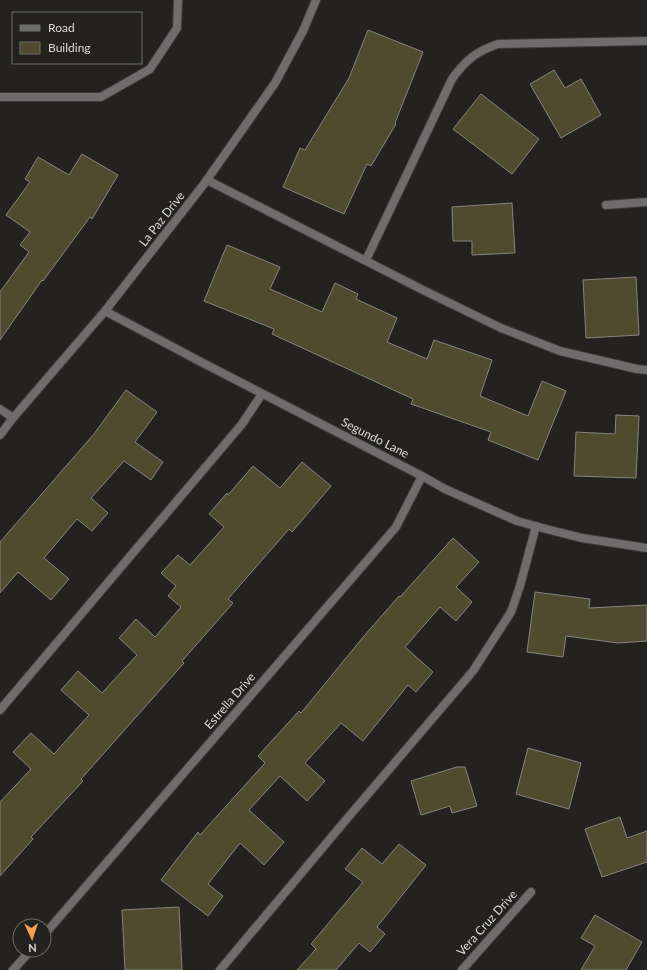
<svg xmlns="http://www.w3.org/2000/svg" width="647" height="970" font-family="Lato,sans-serif">
  <style>
    .building { fill: #504a2f; stroke: #868580 }
    .lines { fill: none; stroke-linecap: round; stroke-linejoin: round }
    .service-casing { stroke: #3d3c39; stroke-width: 10 }
    .minor-casing { stroke: #3d3c39; stroke-width: 10 }
    .service { stroke: #6e6c6c; stroke-width: 8 }
    .minor { stroke: #6e6c6c; stroke-width: 8 }
    .labels { text-anchor: middle; stroke-width: 3.5; stroke-linejoin: round; paint-order: stroke }
    .street-label { font-size: 12px; fill: #dcdbd9; stroke: #23221f }
  </style>
  <rect width="100%" height="100%" fill="#23221f"/>
  <g class="building">
    <path d="M368,30L423,52L395,123L396,124L371,166L367,164L344,214L283,187L300,148L305,150L349,78Z"/>
    <path d="M554,70L565,88L581,79L601,115L561,138L530,84Z"/>
    <path d="M481,94L539,139L512,174L453,129Z"/>
    <path d="M82,154L118,175L92,219L90,217L43,281L42,280L0,340V292L29,252L20,245L30,232L6,215L30,182L25,179L38,157L69,175Z"/>
    <path d="M512,203L515,253L472,255V241H453L452,207Z"/>
    <path d="M227,245L280,267L270,289L322,312L335,283L358,294L356,299L397,318L387,342L427,359L434,340L492,360L480,396L528,416L542,381L566,391L538,460L488,440L491,432L411,404L413,399L272,334L274,329L204,301Z"/>
    <path d="M636,277L639,335L586,338L583,280Z"/>
    <path d="M126,390L157,412L135,442L163,462L151,480L124,461L91,498L108,513L92,531L77,519L44,558L69,579L51,600L18,572L0,593V542L94,434Z"/>
    <path d="M616,415L639,416L636,478L574,476L576,432L615,434Z"/>
    <path d="M302,462L331,486L292,532L289,529L228,599L233,603L182,661L184,663L81,779L83,781L31,837L33,839L0,876V802L31,769L13,752L31,733L54,754L89,715L61,690L78,671L102,693L137,655L119,638L136,619L155,637L181,607L168,596L176,586L161,573L178,555L190,565L224,527L209,514L227,493L228,495L253,466L280,488Z"/>
    <path d="M453,538L479,562L456,587L472,602L456,621L440,607L405,647L433,672L416,692L408,685L363,741L341,723L305,763L325,781L307,801L280,776L249,810L284,842L264,865L240,843L208,884L223,896L208,916L161,880L198,832L200,835L265,763L258,756L299,711L301,713L364,636L399,596L400,597Z"/>
    <path d="M535,592L590,599L589,608L647,605V641L618,643L566,636L563,657L527,652Z"/>
    <path d="M528,748L581,763L569,809L516,794Z"/>
    <path d="M457,767H465L477,806L452,813L450,806L421,815L411,781Z"/>
    <path d="M620,817L627,838L647,831V862L602,877L585,829Z"/>
    <path d="M399,844L426,865L377,927L385,934L370,952L359,943L336,970H297L316,949L311,944L363,882L345,869L362,848L382,864Z"/>
    <path d="M179,907L182,970H125L122,910Z"/>
    <path d="M595,915L642,942L626,970H581L595,946L581,938Z"/>
  </g>
  <g class="lines">
    <g class="service-casing">
      <g id="service">
        <path d="M0,97H101L150,69L177,28L178,0"/>
        <path d="M207,180L425,291L501,328L560,351L637,369L647,370"/>
        <path d="M366,260L407,174L452,79C466,60 475,52 498,44L647,41"/>
        <path d="M0,710L242,424L262,394"/>
        <path d="M220,970L345,821L473,671L511,612L520,586L536,526"/>
      </g>
    </g>
    <g class="minor-casing">
      <g id="minor">
        <path d="M606,205L647,202"/>
        <path d="M105,311L203,363L422,476L445,489L517,521L550,530L582,538L647,548"/>
        <path d="M0,409L13,418"/>
        <path d="M0,435L13,418L105,311L204,184L275,83L303,31L316,0"/>
        <path d="M44,935L396,527L422,476"/>
        <path d="M13,970L31,950"/>
        <path d="M462,970L531,892"/>
      </g>
    </g>
    <use href="#service" class="service"/>
    <use href="#minor" class="minor"/>
  </g>
  <g class="labels">
    <g class="street-label">
      <text transform="translate(162 219) rotate(-52)" y="4">La Paz Drive</text>
      <text transform="translate(375 438) rotate(27)" y="4">Segundo Lane</text>
      <text transform="translate(230 701) rotate(-49)" y="4">Estrella Drive</text>
      <text transform="translate(487 923) rotate(-48)" y="4">Vera Cruz Drive</text>
    </g>
  </g>
  <rect x="12" y="12" width="130" height="52" fill="#23221f" stroke="#6d6c69"/>
  <rect x="20" y="25" width="20" height="6" fill="#6e6c6c" stroke="#6d6c69"/>
  <text x="48" y="32" font-size="12" fill="#dcdbd9">Road</text>
  <rect x="20" y="42" width="20" height="12" fill="#504a2f" stroke="#6d6c69"/>
  <text x="48" y="52" font-size="12" fill="#dcdbd9">Building</text>
  <g transform="translate(32 938) rotate(177)"><circle r="19" fill="#23221f" stroke="#6d6c69"/>
  <path d="M0-3L7 15L0 10L-7 15Z" fill="#f7a149"/>
  <text y="-6" font-size="11" font-weight="bold" text-anchor="middle" fill="#dcdbd9">N</text>
  </g>
</svg>
